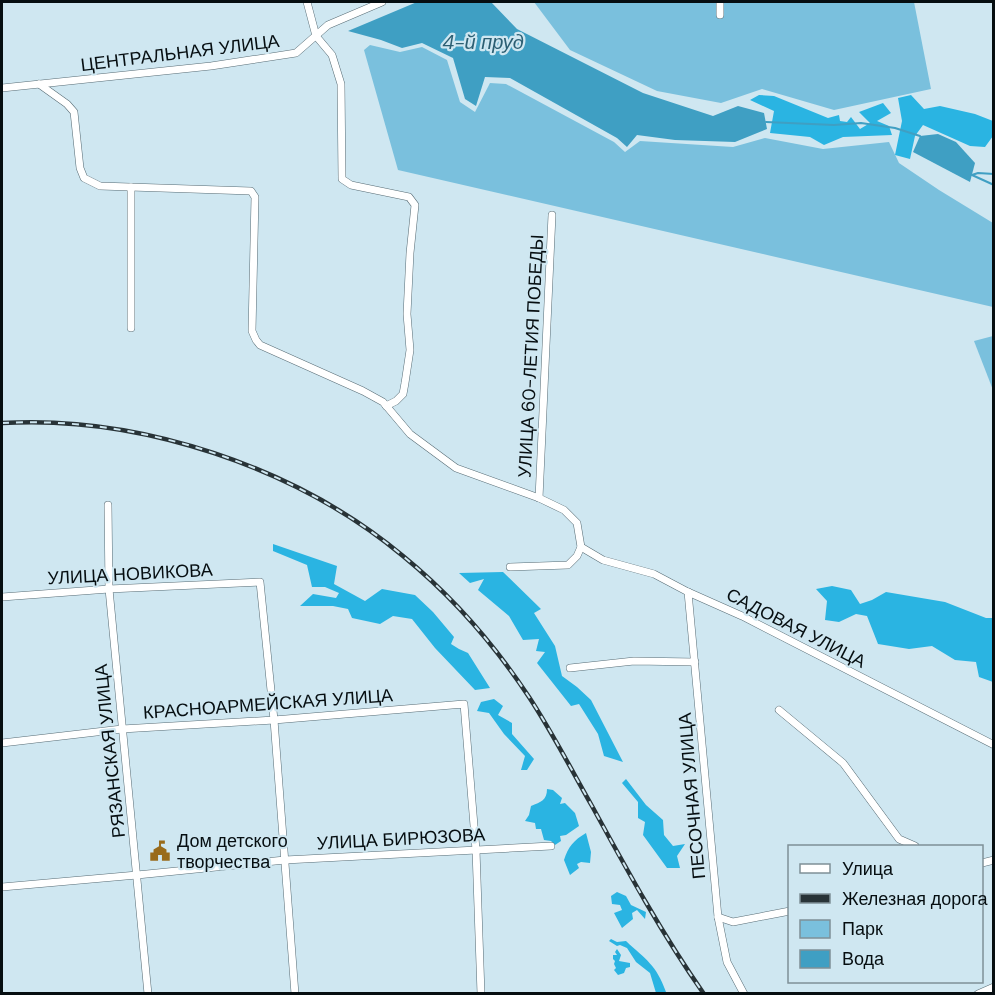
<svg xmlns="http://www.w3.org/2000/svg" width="995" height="995" font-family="'DM Sans',sans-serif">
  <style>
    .green { fill: #7ac0dd }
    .forest { fill: #2ab4e2 }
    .water { fill: #3f9fc3 }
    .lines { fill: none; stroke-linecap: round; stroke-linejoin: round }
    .stream { stroke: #3f9fc3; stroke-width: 2 }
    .street-casing { stroke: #576c75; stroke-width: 8 }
    .street { stroke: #fff; stroke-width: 7 }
    .rail-casing { stroke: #283337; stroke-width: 4.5 }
    .rail { stroke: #cfe7f1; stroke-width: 2; stroke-dasharray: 7; stroke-linecap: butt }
    .labels { text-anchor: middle; stroke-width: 4.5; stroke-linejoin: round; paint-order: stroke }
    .street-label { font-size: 18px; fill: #060e11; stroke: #cfe7f1 }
    .poi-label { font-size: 18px; fill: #060e11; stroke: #cfe7f1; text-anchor: start }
    .water-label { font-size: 20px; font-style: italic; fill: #2c5f73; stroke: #cfe7f1 }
  </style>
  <rect width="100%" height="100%" fill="#cfe7f1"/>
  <g class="green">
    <path d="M534,2H914L931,89L834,110L762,89L721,103L657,91L570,50Z"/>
    <path d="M370,45L400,52L422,47L447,60L460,102L475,112L490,83L506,84L614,142L625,152L640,141L733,147L765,138L823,149L889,142L899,163L939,190L993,223V307L398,170L364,50Z"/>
    <path d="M993,336H994L993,390L974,341Z"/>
  </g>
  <g class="forest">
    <path d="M759,95L774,96L828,118L839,115L840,121L847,122L851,117L860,129L870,123L859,112L883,103L891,113L877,121L889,126L892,135L843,137L824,145L810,137L770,133L774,111L750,100Z"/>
    <path d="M911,95L924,109L940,106L975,114L993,121V136L985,147L970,146L923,125L915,136L910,159L895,155L902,121L898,98Z"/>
    <path d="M273,544L337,566L334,584L365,601L382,589L415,595L433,612L454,637L451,644L459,649L468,653L490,688L475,690L435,648L412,619L393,616L380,624L352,618L348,609L333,606H300L313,594L336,598L339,593L325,587H312L307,565L273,551Z"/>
    <path d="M503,572L541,609L534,613L555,646L562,676L577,687L591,700L623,762L604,756L598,734L579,704L571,706L537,663L545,652L536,651L539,639L523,640L509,616L478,590L484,579L470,583L459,573Z"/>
    <path d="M832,586L851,590L860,604L872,600L886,592L945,602L986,618H993V682L979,677L976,662L955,660L932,646L909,649L878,644L867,616L856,614L839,622L825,620L827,601L816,589Z"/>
    <path d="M494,699L503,706L498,715L512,723V734L534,759L527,770H521L525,756L504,734L489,713L477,711L481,702Z"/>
    <path d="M626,779L646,805L663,820L664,835L673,846L685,844L677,856L680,868H667L643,835L645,822L638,818V802L622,783Z"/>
    <path d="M547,789L553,790L562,798L560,804L565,803L575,813L579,826L566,835L560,836L561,841L555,845L551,841L544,840L541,829H536L535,823L525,821L529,815L531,806C541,802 547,800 547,789Z"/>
    <path d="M586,833L591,852L590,863L581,862L577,864L579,868L570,875L564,860C568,847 574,840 586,833Z"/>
    <path d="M617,892L626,896L631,905L646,912L645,919L637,910L632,913L633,919L622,928L614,913L622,910L620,905L612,904L611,896Z"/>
    <path d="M611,939L617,942L626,941C646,960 656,964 666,992L664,993H656L650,973L636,962L627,948L620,945L617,946L609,941Z"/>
    <path d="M617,949L621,955L619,961L630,963V967L626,968L624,973L618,975L614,970L616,968L614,964L615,961L613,959V955H617L615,952Z"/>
  </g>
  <g class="water">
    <path d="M417,2H491L517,29L643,93L713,116L738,106L764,113L767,129L735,142L675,140L637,135L627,147L617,138L510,78L485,77L476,106L465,99L453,58L422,43L402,48L381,40L348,31Z"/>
    <path d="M938,134L956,142L975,163L970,182L913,152L920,136Z"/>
  </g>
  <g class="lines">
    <g class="stream">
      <path d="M766,122L834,125L861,123L895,128L920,136"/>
      <path d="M972,175L994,185"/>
      <path d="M972,175L978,173L994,174"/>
    </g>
    <g class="street-casing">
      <g id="street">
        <path d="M307,2L316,36L332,55L341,84L342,179L351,185L409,197L415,205L410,253L407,314L410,350L405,383L403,394L396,401L386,406"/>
        <path d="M720,15V2"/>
        <path d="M39,84L67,104L74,112L80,168L84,178L100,186L251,191L255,197L252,331L256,340L260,345L363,391L383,402L410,434L456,468L539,498L564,510L577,523L581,547L577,556L568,565L510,567"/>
        <path d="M2,88L211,66L296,53L328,25L382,2"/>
        <path d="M131,187V328"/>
        <path d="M539,498L552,215"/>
        <path d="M108,505L109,589L148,994"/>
        <path d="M581,547L603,560L654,574L688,592L742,616L994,745"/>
        <path d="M688,592L718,917L727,962L744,994"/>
        <path d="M2,597L109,589L260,582L274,720L295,994"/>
        <path d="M570,668L634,661L695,662"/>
        <path d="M779,710L843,763L899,839L915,846"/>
        <path d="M2,743L122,729L274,720L464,704L476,850L481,994"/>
        <path d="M982,863L994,860"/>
        <path d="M2,887L137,875L285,860L551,846"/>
        <path d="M718,917L733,922L790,911"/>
        <path d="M978,994L994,987"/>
      </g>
    </g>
    <use href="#street" class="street"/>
    <g class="rail-casing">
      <path id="rail" d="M2,423C140,415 296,467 403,556C452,596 494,644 529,697C552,732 571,769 592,806C627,870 662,934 704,994"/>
    </g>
    <use href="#rail" class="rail"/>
  </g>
  <defs>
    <g id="civic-bare" transform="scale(1.62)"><path d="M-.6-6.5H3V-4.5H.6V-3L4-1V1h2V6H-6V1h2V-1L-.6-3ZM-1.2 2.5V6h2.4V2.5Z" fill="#996b1b" stroke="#cfe7f1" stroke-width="2.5" paint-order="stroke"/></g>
  </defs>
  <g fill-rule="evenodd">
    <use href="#civic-bare" x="160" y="851"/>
  </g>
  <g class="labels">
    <g class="street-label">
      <text transform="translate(180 53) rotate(-7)" y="6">ЦЕНТРАЛЬНАЯ УЛИЦА</text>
      <text transform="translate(531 356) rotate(-87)" y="6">УЛИЦА 60-ЛЕТИЯ ПОБЕДЫ</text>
      <text transform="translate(130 574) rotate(-3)" y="6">УЛИЦА НОВИКОВА</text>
      <text transform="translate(796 628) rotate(27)" y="6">САДОВАЯ УЛИЦА</text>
      <text transform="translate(268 704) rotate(-4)" y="6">КРАСНОАРМЕЙСКАЯ УЛИЦА</text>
      <text transform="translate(110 751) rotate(-96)" y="6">РЯЗАНСКАЯ УЛИЦА</text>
      <text transform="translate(692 796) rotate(-95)" y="6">ПЕСОЧНАЯ УЛИЦА</text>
      <text transform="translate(401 839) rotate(-3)" y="6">УЛИЦА БИРЮЗОВА</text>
    </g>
    <g class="poi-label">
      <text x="177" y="847">Дом детского<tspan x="177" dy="21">творчества</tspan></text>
    </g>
    <g class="water-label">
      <text x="483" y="49">4-й пруд</text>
    </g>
  </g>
  <rect width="995" height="995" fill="none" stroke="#060e11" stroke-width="6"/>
  <rect x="788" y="845" width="195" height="138" fill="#cfe7f1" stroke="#7f9097" stroke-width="1.5"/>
  <rect x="800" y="864" width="30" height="9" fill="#ffffff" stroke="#7f9097" stroke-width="1.5"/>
  <text x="842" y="875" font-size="18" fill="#060e11">Улица</text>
  <rect x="800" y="894" width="30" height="9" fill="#283337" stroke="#7f9097" stroke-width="1.5"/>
  <text x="842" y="905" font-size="18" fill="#060e11">Железная дорога</text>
  <rect x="800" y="920" width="30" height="18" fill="#7ac0dd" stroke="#7f9097" stroke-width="1.5"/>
  <text x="842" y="935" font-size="18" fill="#060e11">Парк</text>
  <rect x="800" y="950" width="30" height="18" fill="#3f9fc3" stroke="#7f9097" stroke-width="1.5"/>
  <text x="842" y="965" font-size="18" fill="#060e11">Вода</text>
</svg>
